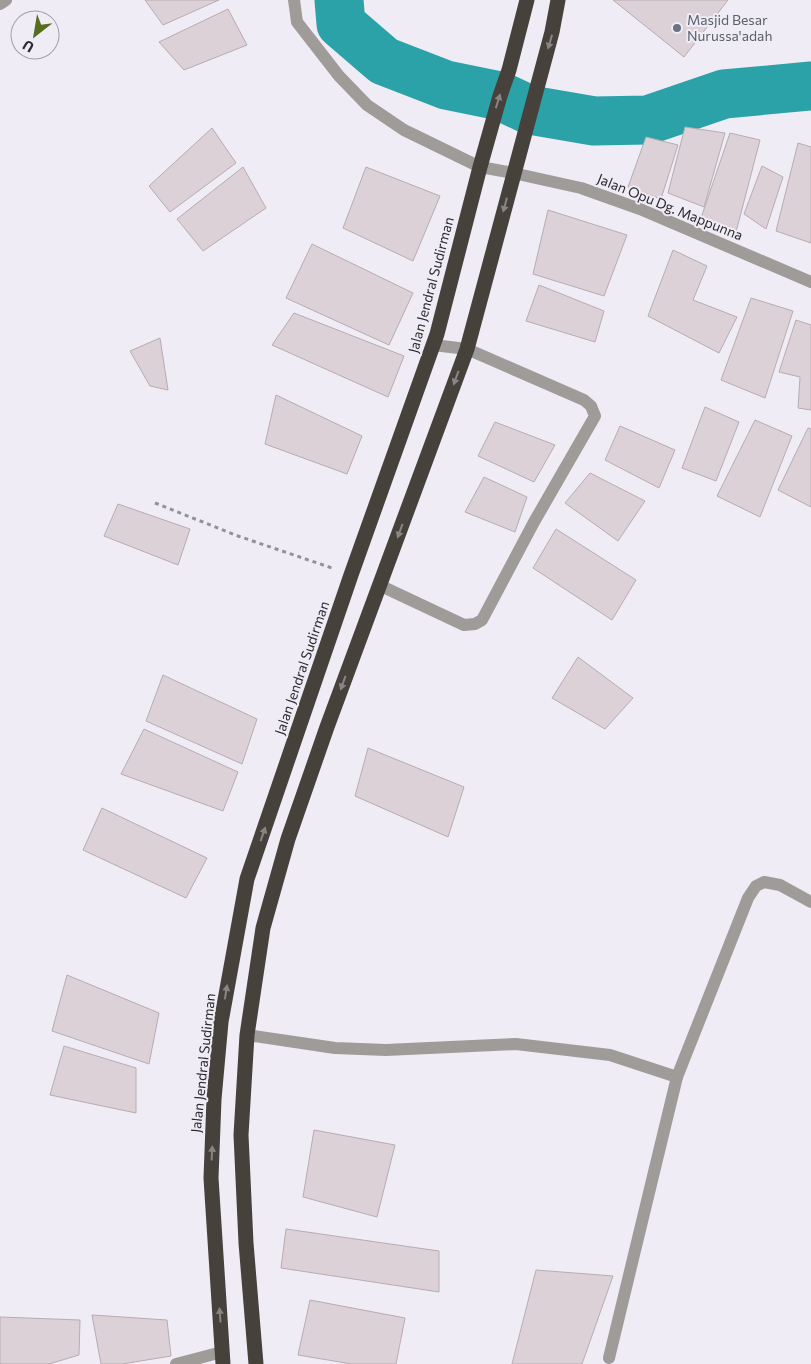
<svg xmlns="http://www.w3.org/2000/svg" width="811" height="1364" font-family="Commissioner,sans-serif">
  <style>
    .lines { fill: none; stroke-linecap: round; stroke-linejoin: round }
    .river { stroke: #2aa2a8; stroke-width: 49 }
    .building { fill: #dbd1d7; stroke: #b6acb2 }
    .path { stroke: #939198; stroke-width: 3; stroke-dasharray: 4 4; stroke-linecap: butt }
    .minor { stroke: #9e9b98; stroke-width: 12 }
    .highway { stroke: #47413b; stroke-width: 15 }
    .oneway { fill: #8a8585 }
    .worship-dot { fill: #6b7280; stroke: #efecf5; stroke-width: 2 }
    .labels { text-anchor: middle; stroke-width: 4; stroke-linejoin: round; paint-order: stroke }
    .worship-label { font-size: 14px; fill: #5b616d; stroke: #efecf5; text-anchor: start }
    .street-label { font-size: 14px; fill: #2d2c30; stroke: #efecf5 }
  </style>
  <rect width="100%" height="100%" fill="#efecf5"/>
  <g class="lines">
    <path class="river" d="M339,0L341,24L384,61L446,85L500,96L530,110L594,121L648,120L724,94L811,86"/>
  </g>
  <g class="building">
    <path d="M145,0H219L163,25Z"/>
    <path d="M613,0H728L684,57Z"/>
    <path d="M228,9L247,45L184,70L159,42Z"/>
    <path d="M685,127L725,133L704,207L668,193Z"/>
    <path d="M212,128L236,163L170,212L149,186Z"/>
    <path d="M730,133L760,140L736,232L701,218Z"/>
    <path d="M646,137L678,145L661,199L628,187Z"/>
    <path d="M798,143L811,147V243L776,231Z"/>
    <path d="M762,166L783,177L766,229L744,214Z"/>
    <path d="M243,167L266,208L203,251L177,219Z"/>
    <path d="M366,167L440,196L413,261L343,228Z"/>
    <path d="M548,210L627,235L604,296L533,274Z"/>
    <path d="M312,244L413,293L389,345L286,298Z"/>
    <path d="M673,250L707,266L693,300L737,317L719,353L648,316Z"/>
    <path d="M539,285L604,311L595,342L526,321Z"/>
    <path d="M751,298L793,311L765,398L721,380Z"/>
    <path d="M294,313L404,356L388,397L272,345Z"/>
    <path d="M796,320L811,325V410L798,408L800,377L779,372Z"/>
    <path d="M160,338L168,390L150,386L130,351Z"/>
    <path d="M276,395L362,436L347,474L265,444Z"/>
    <path d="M705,407L739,422L716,481L682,468Z"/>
    <path d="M755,420L792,436L760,517L717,496Z"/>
    <path d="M495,422L555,445L534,482L478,456Z"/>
    <path d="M620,426L675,450L659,488L605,460Z"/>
    <path d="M808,428L811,429V507L778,490Z"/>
    <path d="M590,473L645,501L618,541L565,503Z"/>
    <path d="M484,477L527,497L515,532L465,512Z"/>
    <path d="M118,504L190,529L178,565L104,536Z"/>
    <path d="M556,529L636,580L612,620L533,568Z"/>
    <path d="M578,657L633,698L605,729L552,698Z"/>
    <path d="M163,675L257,719L242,764L146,721Z"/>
    <path d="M144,729L238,772L223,811L121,774Z"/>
    <path d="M368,748L464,787L448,837L355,796Z"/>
    <path d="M102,808L207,858L186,898L83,850Z"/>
    <path d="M67,975L159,1013L149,1064L52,1031Z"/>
    <path d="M64,1046L136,1068V1113L50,1095Z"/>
    <path d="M314,1130L395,1145L377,1217L303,1197Z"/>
    <path d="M286,1229L439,1251V1292L281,1268Z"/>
    <path d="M536,1270L613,1276L582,1364H512Z"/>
    <path d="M310,1300L405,1318L396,1364H352L298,1355Z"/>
    <path d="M92,1315L167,1320L171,1356L122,1364H101Z"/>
    <path d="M0,1317L80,1320L79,1355L49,1364H0Z"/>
  </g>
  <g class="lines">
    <path class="path" d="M155,503L238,536L332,568"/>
    <g class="minor">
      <path d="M294,0L297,22L339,76L367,105L404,130L480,167L513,173L581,188L640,209L811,282"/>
      <path d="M0,4L6,0"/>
      <path d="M379,585L464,625L475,624L482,620L534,522L595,416L591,406L584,400L467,349L433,345"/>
      <path d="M247,1035L335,1048L386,1050L516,1044L610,1055L677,1077L609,1358"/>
      <path d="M677,1077L748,898L756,886L764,882L780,885L811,902"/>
      <path d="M176,1364L222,1352"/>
    </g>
    <g class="highway">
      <path d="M223,1364L211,1178L214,1099L221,1022L247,879L351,575L437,334L480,167L500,96L509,70L527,0"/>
      <path d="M256,1364L246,1243L241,1135L247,1035L263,928L288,839L327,727L467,349L552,32L558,0"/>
    </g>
  </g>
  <defs><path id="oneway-solid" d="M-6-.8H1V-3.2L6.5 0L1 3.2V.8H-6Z" transform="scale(1.25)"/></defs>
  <g class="oneway">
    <use href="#oneway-solid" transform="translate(550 42) rotate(106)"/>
    <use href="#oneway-solid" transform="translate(498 101) rotate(-73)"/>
    <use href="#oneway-solid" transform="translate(505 205) rotate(105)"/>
    <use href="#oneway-solid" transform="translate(456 378) rotate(110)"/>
    <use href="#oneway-solid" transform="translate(400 531) rotate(110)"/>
    <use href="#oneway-solid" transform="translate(343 683) rotate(110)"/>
    <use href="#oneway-solid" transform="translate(263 834) rotate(-71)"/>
    <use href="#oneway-solid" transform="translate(226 992) rotate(-81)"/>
    <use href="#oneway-solid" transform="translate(212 1153) rotate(-87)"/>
    <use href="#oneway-solid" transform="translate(220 1315) rotate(-94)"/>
  </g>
  <circle class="worship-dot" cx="677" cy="28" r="5"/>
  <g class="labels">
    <g class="worship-label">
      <text x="687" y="25">Masjid Besar<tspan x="687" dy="16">Nurussa'adah</tspan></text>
    </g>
    <g class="street-label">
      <text transform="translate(670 207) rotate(22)" y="5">Jalan Opu Dg. Mappunna</text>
      <text transform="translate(431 285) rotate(-75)" y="5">Jalan Jendral Sudirman</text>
      <text transform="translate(302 668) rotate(-71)" y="5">Jalan Jendral Sudirman</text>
      <text transform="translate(203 1063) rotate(-84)" y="5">Jalan Jendral Sudirman</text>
    </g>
  </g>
  <g transform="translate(35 35) rotate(211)"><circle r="24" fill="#efecf5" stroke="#a19fa6"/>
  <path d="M0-4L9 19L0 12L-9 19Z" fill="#546d1f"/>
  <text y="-8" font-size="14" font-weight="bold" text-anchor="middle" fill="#2d2c30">U</text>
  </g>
</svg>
